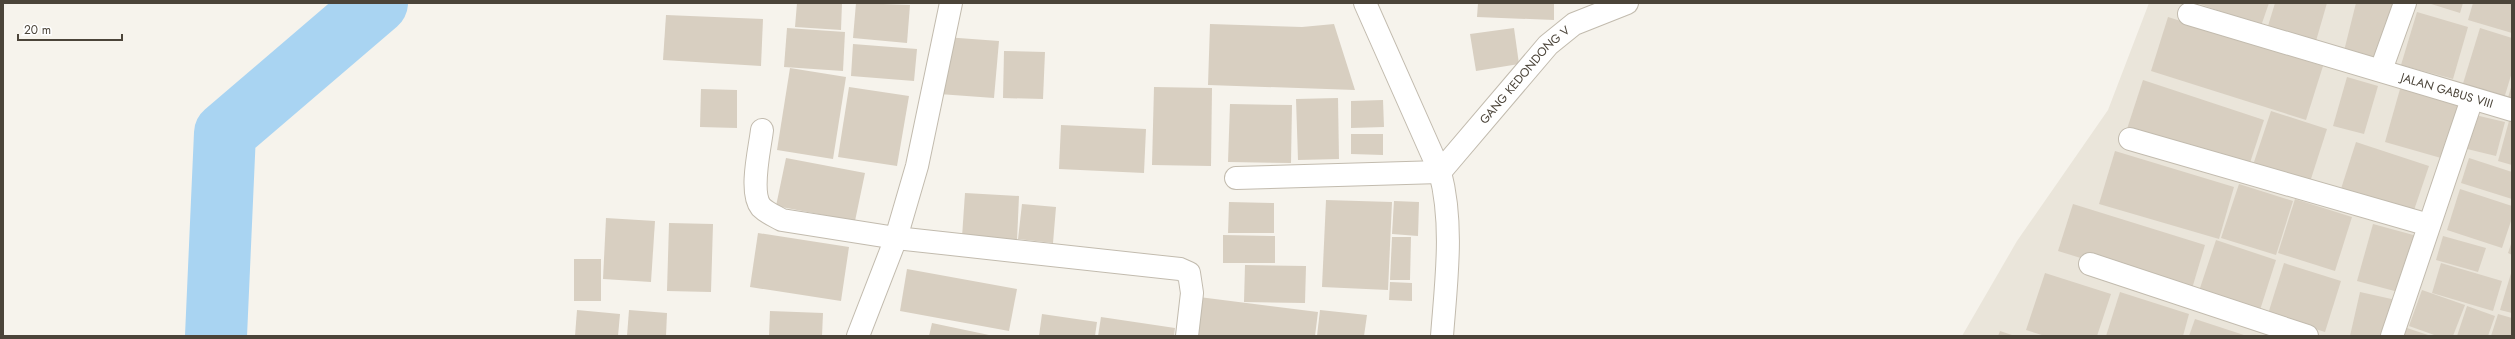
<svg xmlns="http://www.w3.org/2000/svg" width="2515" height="339" font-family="Jost,sans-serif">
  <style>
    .residential { fill: #eae5da }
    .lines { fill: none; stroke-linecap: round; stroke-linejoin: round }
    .river { stroke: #a9d4f2; stroke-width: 62 }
    .building { fill: #d8cfc1 }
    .minor-casing { stroke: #c2bbae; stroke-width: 24 }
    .minor { stroke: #fff; stroke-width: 22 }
    .labels { text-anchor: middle; stroke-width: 4; stroke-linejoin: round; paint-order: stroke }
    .street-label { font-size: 12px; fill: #4b4439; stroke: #fff }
  </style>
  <rect width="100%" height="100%" fill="#f6f3ec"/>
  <path class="residential" d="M2149,3H2512V336H1962L2017,241L2108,110Z"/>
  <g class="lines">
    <path class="river" d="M216,336L225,133L377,3"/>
  </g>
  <g class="building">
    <path d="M797,3H842L841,30L795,27Z"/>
    <path d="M856,3L910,5L907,43L853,38Z"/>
    <path d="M1478,3H1554V20L1477,17Z"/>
    <path d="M2197,3H2269L2261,26Z"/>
    <path d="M2275,3H2327L2316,41L2268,26Z"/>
    <path d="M2356,3H2394L2380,59L2344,51Z"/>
    <path d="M2428,3H2463L2460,13Z"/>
    <path d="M2473,3H2512V33L2468,20Z"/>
    <path d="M2417,12L2468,27L2453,79L2401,65Z"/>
    <path d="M666,15L763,19L761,66L663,60Z"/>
    <path d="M2168,17L2323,66L2306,120L2151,71Z"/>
    <path d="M1210,24L1302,27L1334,24L1355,90L1208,85Z"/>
    <path d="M787,28L845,32L843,71L784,67Z"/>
    <path d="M1514,28L1519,64L1476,71L1470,34Z"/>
    <path d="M2480,28L2512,38V72L2503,102L2461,90Z"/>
    <path d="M945,37L999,41L994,98L939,94Z"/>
    <path d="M853,44L917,49L914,81L851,76Z"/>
    <path d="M1004,51L1045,52L1043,99L1003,98Z"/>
    <path d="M790,68L846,77L833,159L777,150Z"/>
    <path d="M2347,77L2378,86L2364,134L2333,126Z"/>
    <path d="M2143,80L2264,120L2248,169L2127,129Z"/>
    <path d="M2402,82L2465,100L2448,160L2385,142Z"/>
    <path d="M2512,84V102L2507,101Z"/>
    <path d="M849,87L909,96L897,166L838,157Z"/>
    <path d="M1154,87L1212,88L1211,166L1152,165Z"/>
    <path d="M701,89L737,90V128L700,127Z"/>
    <path d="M1338,98L1339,159L1298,160L1296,99Z"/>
    <path d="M1383,100L1384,127L1351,128V101Z"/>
    <path d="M1230,104L1292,105L1291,163L1228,162Z"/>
    <path d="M2271,111L2327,129L2310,182L2253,165Z"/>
    <path d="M2475,115L2505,122L2496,156L2467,149Z"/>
    <path d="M2509,121L2512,122V165L2498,161Z"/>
    <path d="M1061,125L1146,129L1144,173L1059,169Z"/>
    <path d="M1351,134H1383V155L1351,154Z"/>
    <path d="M2356,142L2429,166L2412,216L2340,192Z"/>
    <path d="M2115,151L2234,187L2219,239L2099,204Z"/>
    <path d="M786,158L865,173L855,221L776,206Z"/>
    <path d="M2469,158L2512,172V199L2461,183Z"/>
    <path d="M2239,184L2293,201L2276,255L2221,238Z"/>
    <path d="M2460,189L2512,206V218L2502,248L2447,230Z"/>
    <path d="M965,193L1019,196L1017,241L962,237Z"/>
    <path d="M2295,199L2352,217L2335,271L2278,253Z"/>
    <path d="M1326,200L1392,202L1388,290L1322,287Z"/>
    <path d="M1394,201L1419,202L1418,236L1392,234Z"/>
    <path d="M1229,202L1274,203V233H1228Z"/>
    <path d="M1022,204L1056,207L1053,243L1018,239Z"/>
    <path d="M2073,204L2205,245L2191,292L2058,251Z"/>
    <path d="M606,218L655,221L651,282L603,279Z"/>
    <path d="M669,223L713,224L711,292L667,291Z"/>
    <path d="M2373,224L2417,236L2402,293L2357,281Z"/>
    <path d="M758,233L849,247L841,301L750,287Z"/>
    <path d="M1223,235L1275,236V263H1223Z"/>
    <path d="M2443,236L2486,248L2478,272L2436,260Z"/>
    <path d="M1392,237H1411L1410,280H1390Z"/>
    <path d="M2216,240L2276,260L2260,310L2199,291Z"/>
    <path d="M2512,241V255L2508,253Z"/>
    <rect x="574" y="259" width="27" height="42"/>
    <path d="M2284,263L2341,281L2325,332L2268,314Z"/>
    <path d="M2441,263L2502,281L2493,311L2432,293Z"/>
    <path d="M1245,265L1306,266L1305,303L1244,302Z"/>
    <path d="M907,269L1017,289L1009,331L900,311Z"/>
    <path d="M2512,270V313L2500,310Z"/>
    <path d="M2045,273L2111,294L2097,336H2045L2026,330Z"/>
    <path d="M1390,282L1412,283V301L1389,300Z"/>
    <path d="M2422,290L2465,305L2453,336H2437L2409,326Z"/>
    <path d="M2120,292L2189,314L2183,336H2106Z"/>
    <path d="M2360,292L2396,300L2387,336H2350Z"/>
    <path d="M1199,297L1318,312L1315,336H1194Z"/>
    <path d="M2467,306L2495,316L2488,336H2457Z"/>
    <path d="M577,310L620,314L618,336H575Z"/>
    <path d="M629,310L667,313L666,336H627Z"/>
    <path d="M1320,310L1367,315L1364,336H1317Z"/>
    <path d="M770,311L823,313L822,336H769Z"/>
    <path d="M1042,314L1097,322L1095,336H1039Z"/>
    <path d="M2498,314L2512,318V336H2491Z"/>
    <path d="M1101,317L1175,328L1174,336H1098Z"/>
    <path d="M2195,319L2247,336H2189Z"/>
    <path d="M932,323L989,335V336H929Z"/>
    <path d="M2407,328L2431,336H2404Z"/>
    <path d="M2000,331L2015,336H1998Z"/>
  </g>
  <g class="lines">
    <g class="minor-casing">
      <g id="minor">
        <path d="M1365,3L1440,172C1454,224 1446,283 1442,336"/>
        <path id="s1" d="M2189,14L2512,110"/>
        <path d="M2381,70L2405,3"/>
        <path d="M762,130C760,148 749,192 761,207C767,213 775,216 782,220L896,238L1180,269L1189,273L1192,293L1187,336"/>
        <path d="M2130,139L2429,225"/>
        <path id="s2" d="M1236,178L1440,172L1548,45L1574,24L1627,3"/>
        <path d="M2090,264L2307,336"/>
        <path d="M858,336L896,238L917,166L951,3"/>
        <path d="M2392,336L2472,99"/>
      </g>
    </g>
    <use href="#minor" class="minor"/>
  </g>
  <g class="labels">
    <g class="street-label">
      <text dy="4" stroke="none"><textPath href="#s2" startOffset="333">GANG KEDONDONG V</textPath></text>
      <text dy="4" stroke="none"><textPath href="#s1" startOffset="269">JALAN GABUS VIII</textPath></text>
    </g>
  </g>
  <rect width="2515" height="339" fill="none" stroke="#4b4439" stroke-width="8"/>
  <path d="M18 34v6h104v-6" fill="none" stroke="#4b4439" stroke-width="2"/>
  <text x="24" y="34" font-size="12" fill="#4b4439" stroke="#ffffff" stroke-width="3" paint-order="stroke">20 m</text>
</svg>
